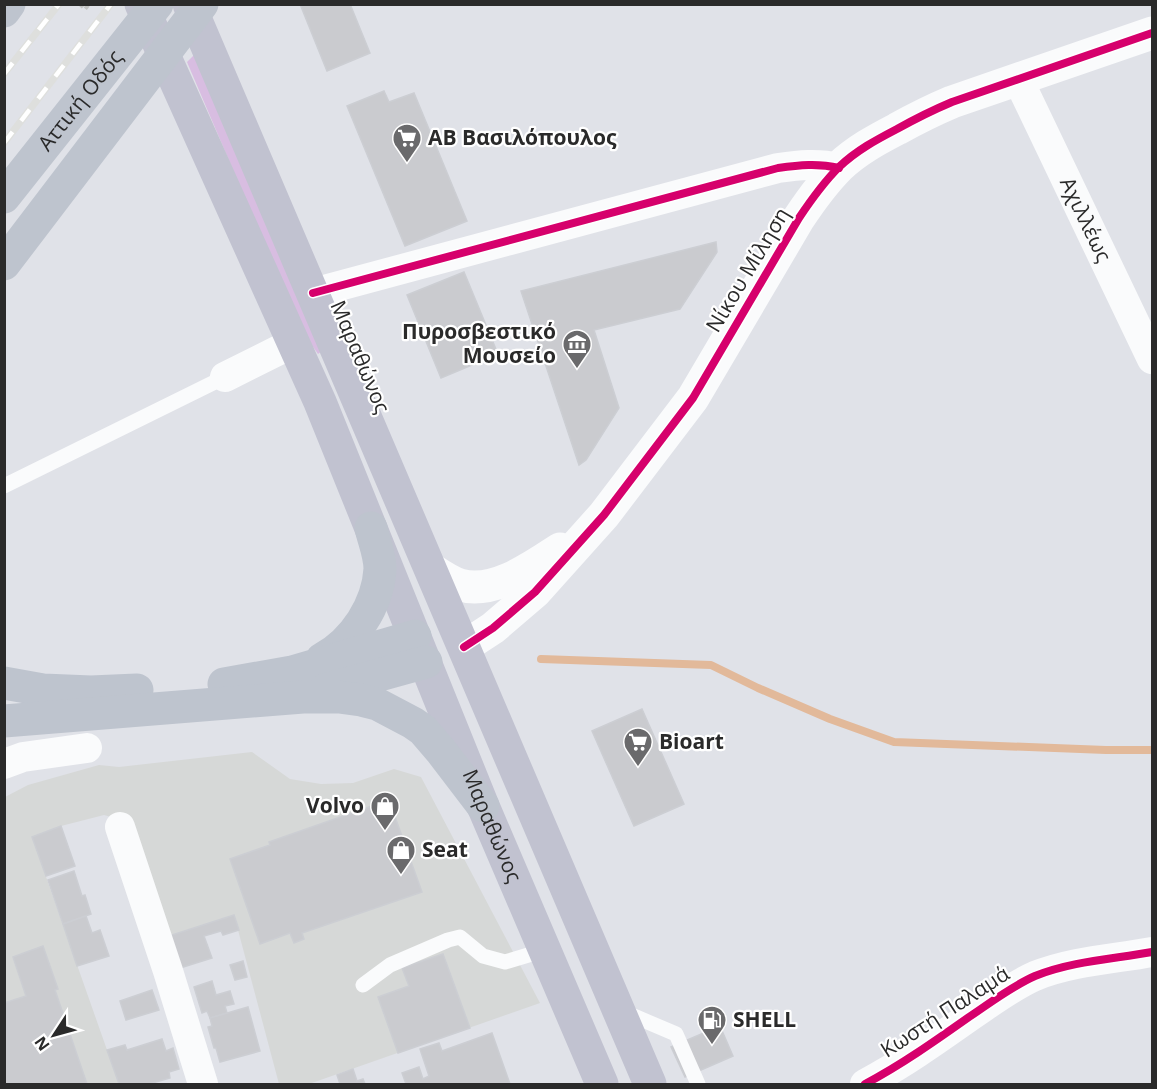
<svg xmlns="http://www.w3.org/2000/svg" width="1157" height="1089" font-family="'Open Sans',sans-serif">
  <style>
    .industrial { fill: #d6d8d7 }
    .green { fill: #d8bde1 }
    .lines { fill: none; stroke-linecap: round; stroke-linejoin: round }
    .stream { stroke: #e2b99a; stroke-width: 8 }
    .building { fill: #cacbcf; stroke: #ccced3; stroke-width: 1.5 }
    .path { stroke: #c1c2c2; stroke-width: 4; stroke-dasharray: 4.5 3; stroke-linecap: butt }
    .lane { stroke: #fafbfc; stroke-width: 15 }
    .street { stroke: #fafbfc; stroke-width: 30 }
    .secondary { stroke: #fafbfc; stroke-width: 33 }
    .primary { stroke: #c1c2d0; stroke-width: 33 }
    .highway { stroke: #bec4ce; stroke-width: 33 }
    .rail-casing { stroke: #dedfdd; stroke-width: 7 }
    .rail { stroke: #fff; stroke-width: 4.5; stroke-dasharray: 14; stroke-linecap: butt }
    .cycleway-casing { stroke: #fff; stroke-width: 11 }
    .cycleway { stroke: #d6006c; stroke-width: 8 }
    .labels { text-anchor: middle; stroke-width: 4.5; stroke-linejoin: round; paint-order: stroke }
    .street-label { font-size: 21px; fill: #2a2a2a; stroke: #fff }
    .poi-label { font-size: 21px; font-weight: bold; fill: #2a2a2a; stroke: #fff; text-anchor: start }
  </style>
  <rect width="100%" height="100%" fill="#e0e2e8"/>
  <path class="industrial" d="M252,752L290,779L321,784L353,783L394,769L421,777L540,1003L309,1084H279L234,915L169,936L130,822L104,815L61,826L32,837L119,1084H5V797L28,785L99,765L119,767Z"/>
  <path class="green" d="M194,55L322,351L318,354L311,344L292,308L187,62Z"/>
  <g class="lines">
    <path class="stream" d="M541,659L711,665L758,688L830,719L894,742L1106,750H1152"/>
  </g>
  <g class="building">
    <path d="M300,4H350L370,53L327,71Z"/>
    <path d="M384,91L389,102L414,93L467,221L405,246L347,106Z"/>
    <path d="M716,242L717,252L680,309L594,330L619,408L586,460L579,465L521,291Z"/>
    <path d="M464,272L498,354L441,378L407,295Z"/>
    <path d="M642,709L684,804L634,826L592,731Z"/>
    <path d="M389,800L422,892L302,933L304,939L294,943L290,933L260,944L230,859L270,845L269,842Z"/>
    <path d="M61,826L75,866L46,876L32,837Z"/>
    <path d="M74,871L82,896L85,895L91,914L63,924L48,880Z"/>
    <path d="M234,915L239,930L223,935L221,931L204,936L212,958L180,968L169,936Z"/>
    <path d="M86,916L92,933L100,930L109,956L77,966L63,924Z"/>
    <path d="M43,946L58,989L55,990L87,1084H4V1003L26,996L13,957Z"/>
    <path d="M443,954L470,1028L398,1053L378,997L409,986L402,968Z"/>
    <path d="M243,961L247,977L235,980L230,965Z"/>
    <path d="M212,981L216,995L230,991L234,1004L225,1006L227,1013L210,1018L207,1011L202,1013L194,987Z"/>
    <path d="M152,990L159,1010L126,1020L120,1001Z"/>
    <path d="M248,1007L260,1051L220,1062L216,1048H214L208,1027L212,1026L210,1018Z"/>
    <path d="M720,1026L733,1056L685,1077L671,1047Z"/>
    <path d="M492,1033L510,1084H406L402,1073L419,1067L423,1079L429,1076L420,1049L439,1043L442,1051Z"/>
    <path d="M162,1039L166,1051L173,1048L179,1069L169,1072L170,1078L149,1084H119L107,1050L125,1045L127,1050Z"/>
    <path d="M353,1069L357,1081L363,1079L365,1084H340L337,1075Z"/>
  </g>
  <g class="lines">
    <path class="path" d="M80,4L85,9L89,4"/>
    <g class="lane">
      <path d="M4,486L225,377"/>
      <path d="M363,985L390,965L448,940L460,937L483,956L505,962L545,950"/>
      <path d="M622,1011L676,1034L698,1084"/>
    </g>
    <g class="street">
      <path id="s1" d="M1018,79L1152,359"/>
      <path d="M313,293L778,168C799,165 818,163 839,168"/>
      <path d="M225,377L293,343"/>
      <path d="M4,764L23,757L87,748"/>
      <path d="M120,827L168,971L203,1084"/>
      <path d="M865,1084C901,1065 935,1041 969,1017C990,1003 1012,986 1035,976C1072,961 1114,959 1152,952"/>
    </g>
    <g class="secondary">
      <path d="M431,569C440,575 450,582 460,585C494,595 534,566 560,549"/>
      <path d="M464,647L493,628L535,592L604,515L693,398L799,218C811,200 824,182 839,167C857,150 876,140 897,129C915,119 933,110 952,102L1152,33"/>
    </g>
    <g class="primary">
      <path id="s2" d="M141,4L320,402L483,806L602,1084"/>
      <path d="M189,4L650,1084"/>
    </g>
    <g class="highway">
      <path d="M4,11L9,4"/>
      <path id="s3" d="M4,197L157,4"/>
      <path d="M4,264L202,4"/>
      <path d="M322,659C354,642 378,605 380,569C380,555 374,541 371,528"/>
      <path d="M4,683L43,690L91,692L137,690"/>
      <path d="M224,684L292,672L415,636"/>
      <path d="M325,690L426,662"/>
      <path d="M4,721L303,697H339L361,700L377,704L413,723L423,730L441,751L483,806"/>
    </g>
    <g class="rail-casing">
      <g id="rail">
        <path d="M4,74L59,4"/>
        <path d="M4,143L111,4"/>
      </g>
    </g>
    <use href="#rail" class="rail"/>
    <g class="cycleway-casing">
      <g id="cycleway">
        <path d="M313,293L778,168C799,165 818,163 839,168"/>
        <path d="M464,647L493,628L535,592L604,515L693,398L799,218C811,200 824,182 839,167C857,150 876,140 897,129C915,119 933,110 952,102L1152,33"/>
        <path d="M865,1084C901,1065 935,1041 969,1017C990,1003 1012,986 1035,976C1072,961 1114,959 1152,952"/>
      </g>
    </g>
    <use href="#cycleway" class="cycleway"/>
  </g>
  <defs>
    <g id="supermarket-pin" transform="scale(1.5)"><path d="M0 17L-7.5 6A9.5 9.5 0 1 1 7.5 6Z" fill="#6a6a6c" stroke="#fff"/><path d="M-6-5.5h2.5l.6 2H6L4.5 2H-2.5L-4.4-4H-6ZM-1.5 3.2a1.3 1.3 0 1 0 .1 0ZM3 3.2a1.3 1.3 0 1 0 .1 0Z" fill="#fff"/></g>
    <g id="museum-pin" transform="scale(1.5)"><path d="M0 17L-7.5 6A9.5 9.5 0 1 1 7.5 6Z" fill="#6a6a6c" stroke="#fff"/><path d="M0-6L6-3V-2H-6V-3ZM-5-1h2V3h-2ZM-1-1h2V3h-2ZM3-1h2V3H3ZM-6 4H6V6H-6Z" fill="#fff"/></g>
    <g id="shop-pin" transform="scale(1.5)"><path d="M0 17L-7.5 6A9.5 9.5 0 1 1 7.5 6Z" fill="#6a6a6c" stroke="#fff"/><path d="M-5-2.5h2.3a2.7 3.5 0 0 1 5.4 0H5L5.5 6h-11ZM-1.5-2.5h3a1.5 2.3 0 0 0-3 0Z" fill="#fff"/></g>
    <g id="fuel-pin" transform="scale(1.5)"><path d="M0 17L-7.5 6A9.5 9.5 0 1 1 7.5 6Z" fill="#6a6a6c" stroke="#fff"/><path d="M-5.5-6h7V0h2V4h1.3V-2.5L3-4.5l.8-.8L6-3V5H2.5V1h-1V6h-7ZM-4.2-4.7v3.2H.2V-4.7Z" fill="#fff"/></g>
  </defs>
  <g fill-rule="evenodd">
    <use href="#supermarket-pin" x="407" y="138"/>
    <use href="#museum-pin" x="577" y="344"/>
    <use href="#supermarket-pin" x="638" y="742"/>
    <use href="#shop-pin" x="385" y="806"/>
    <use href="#shop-pin" x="401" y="850"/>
    <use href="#fuel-pin" x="712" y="1020"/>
  </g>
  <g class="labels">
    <g class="street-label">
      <text dy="7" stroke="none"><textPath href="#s3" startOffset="123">Αττική Οδός</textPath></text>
      <text dy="7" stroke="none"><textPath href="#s1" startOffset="156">Αχιλλέως</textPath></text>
      <text transform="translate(748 270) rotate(-59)" y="7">Νίκου Μίληση</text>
      <text transform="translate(360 357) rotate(67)" y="7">Μαραθώνος</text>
      <text dy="7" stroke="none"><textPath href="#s2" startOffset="894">Μαραθώνος</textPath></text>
      <text transform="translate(945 1012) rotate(-33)" y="7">Κωστή Παλαμά</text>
    </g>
    <g class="poi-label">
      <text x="428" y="145">ΑΒ Βασιλόπουλος</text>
      <text x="556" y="339" text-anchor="end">Πυροσβεστικό<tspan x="556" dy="24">Μουσείο</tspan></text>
      <text x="659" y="749">Bioart</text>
      <text x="364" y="813" text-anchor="end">Volvo</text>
      <text x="422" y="857">Seat</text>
      <text x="733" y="1027">SHELL</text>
    </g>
  </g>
  <rect width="1157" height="1089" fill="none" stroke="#2a2a2a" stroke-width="12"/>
  <g transform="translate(54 1035) rotate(234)" stroke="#ffffff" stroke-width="4.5" paint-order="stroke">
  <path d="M0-4.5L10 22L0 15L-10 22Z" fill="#2a2a2a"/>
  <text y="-9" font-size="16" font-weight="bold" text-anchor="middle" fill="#2a2a2a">N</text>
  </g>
</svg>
